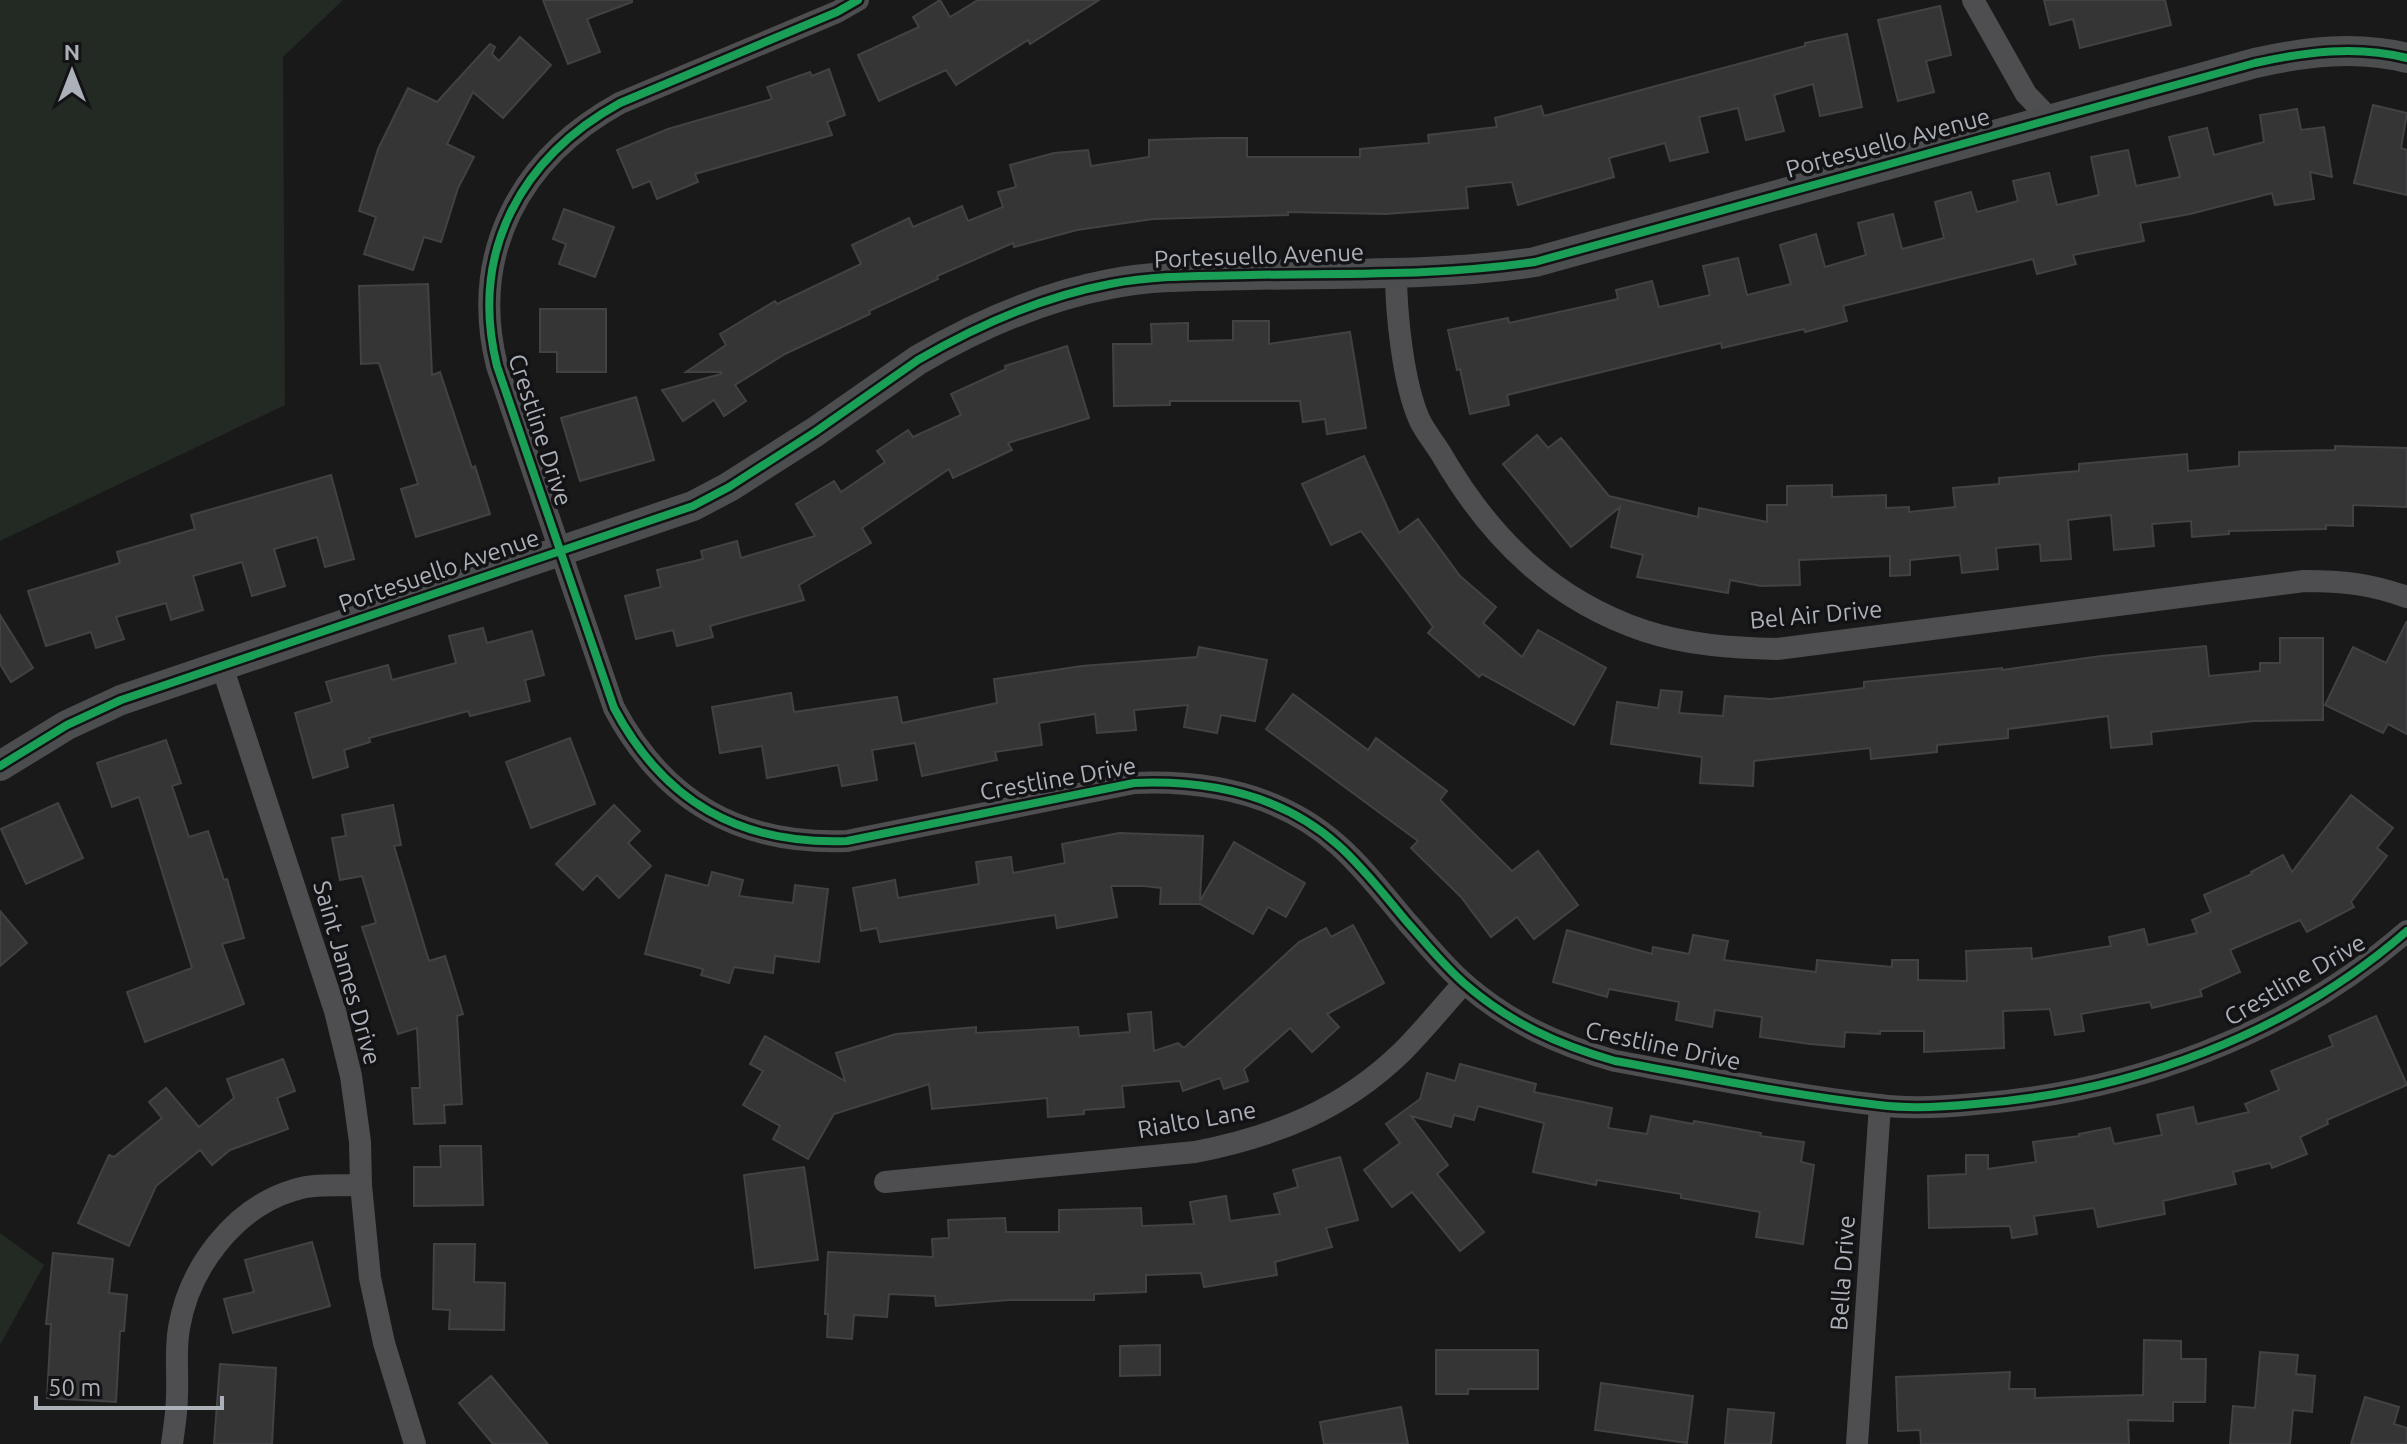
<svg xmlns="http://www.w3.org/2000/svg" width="2407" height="1444" font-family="Ubuntu,sans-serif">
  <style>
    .green { fill: #232923 }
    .building { fill: #353536; stroke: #424245; stroke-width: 2 }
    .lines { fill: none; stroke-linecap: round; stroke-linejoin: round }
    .street { stroke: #4e4e51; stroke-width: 22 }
    .secondary { stroke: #4c4d4f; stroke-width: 30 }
    .cycleway-casing { stroke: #131315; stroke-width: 13 }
    .cycleway { stroke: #1a9f57; stroke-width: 8 }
    .labels { text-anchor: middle; stroke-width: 7; stroke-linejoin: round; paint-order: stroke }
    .street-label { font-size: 24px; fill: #acb0b8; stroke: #131315 }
  </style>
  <rect width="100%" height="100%" fill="#191919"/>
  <g class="green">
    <path d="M0,0H343L283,57L285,405L0,541Z"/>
    <path d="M0,1233L44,1265L0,1345Z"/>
  </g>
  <g class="building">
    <path d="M543,0H632V2L587,19L600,52L568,64Z"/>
    <path d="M940,0L950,17L978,0H1099L1030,44L1028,40L956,85L946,70L879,101L858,55L919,27L913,17Z"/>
    <path d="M2044,0H2165L2171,25L2080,48L2073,19L2050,25Z"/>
    <path d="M1940,6L1951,55L1926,61L1934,92L1898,101L1878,20Z"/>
    <path d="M1847,34L1862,107L1820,116L1813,84L1774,95L1784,131L1746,140L1738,108L1699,117L1708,152L1670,161L1665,143L1609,158L1614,177L1518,205L1512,182L1466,187L1468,208L1385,214L1288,212V215L1153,219L1077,230L1014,247L1013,243L937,276L938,279L869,311L870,314L785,354L735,385L746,401L724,416L714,400L683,421L662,390L721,374V372H686L726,345L720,334L775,301L777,304L861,264L852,245L909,218L913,227L962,206L968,221L1003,207L998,192L1016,187L1010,165L1054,153L1088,150L1091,166L1149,157V140L1214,138H1247V157H1360V149L1429,143L1428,135L1497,127L1495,118L1541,106L1544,116L1805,46V43Z"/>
    <path d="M520,37L551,65L503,118L473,92L447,144L474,157L458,188L441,242L424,237L413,270L364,254L376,217L359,211L378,149L408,88L437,102L490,44L495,47L492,54L499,61Z"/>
    <path d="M829,69L845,115L827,122L832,135L695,174L698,182L657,199L650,181L633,188L617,150L668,129L772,99L767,87L810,72L812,76Z"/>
    <path d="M2373,105L2407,113L2401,148L2407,150V195L2354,183Z"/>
    <path d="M2297,109L2301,130L2324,127L2332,177L2310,172L2314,199L2275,205L2272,193L2190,214L2140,223L2144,241L2073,255L2076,264L2037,274L2033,259L1843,306L1847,321L1805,332L1804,329L1722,348L1721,343L1507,395L1509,405L1470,414L1460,369L1457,370L1448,330L1508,318L1509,323L1618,299L1616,290L1652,281L1659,307L1710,295L1703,266L1738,258L1747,295L1791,284L1780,245L1816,234L1825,267L1866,255L1858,223L1893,214L1902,249L1944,238L1935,202L1971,192L1977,212L2018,201L2013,181L2049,173L2057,205L2099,195L2091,157L2128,150L2136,186L2180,177L2169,137L2207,128L2214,155L2264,142L2260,115Z"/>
    <path d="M564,209L614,227L595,277L559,264L566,244L553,239Z"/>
    <path d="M428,284L432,375L440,372L472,468L475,466L490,514L416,537L401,489L418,484L379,363L361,364L359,286Z"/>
    <path d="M540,309H606V372H557V352H540Z"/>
    <path d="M1233,321H1269V344L1350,332L1366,428L1327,434L1325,419L1303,422L1300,401H1170V405L1114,406L1113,344H1152L1151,324L1188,323V341L1233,340Z"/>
    <path d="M1067,346L1089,418L1008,443L1012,450L953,478L949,469L862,528L871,543L799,585L804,600L710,626L713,637L677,646L673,630L636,639L625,596L661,587L657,570L703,559L701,551L737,541L741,558L815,536L796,504L834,481L841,492L885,462L877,451L908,430L913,437L961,415L951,394L1006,369L1005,366Z"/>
    <path d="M636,397L654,460L580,481L561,418Z"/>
    <path d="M1537,435L1548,448L1561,438L1609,496L1698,517L1699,508L1767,522V505H1787V486L1832,485V497L1886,495V508L1909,507V512L1955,507L1953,488L1999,484V478L2079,471V464L2187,454L2188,471L2239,466V452L2335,450V446L2407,448V507L2353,505V526L2326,525V529L2229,531V534L2192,537L2191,521L2152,524L2154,546L2114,550L2111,515L2068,520L2071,559L2041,561L2040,544L1996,548L1998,569L1962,573L1960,555L1910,560V575L1890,576V556L1799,560L1800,585L1761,586L1730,580L1728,593L1637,577L1643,555L1611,547L1620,507L1571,547L1503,464Z"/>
    <path d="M1364,456L1399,533L1418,519L1460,576L1496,607L1483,623L1522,657L1538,630L1606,668L1574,725L1482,674L1479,677L1428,633L1433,627L1361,531L1331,545L1302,484Z"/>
    <path d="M331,475L354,559L325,567L317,537L274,549L285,586L252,596L242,562L193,576L203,610L171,620L166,603L116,617L124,639L96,648L91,632L46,646L28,591L120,563L117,552L195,529L191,515Z"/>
    <path d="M0,615L33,668L11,682L0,664Z"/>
    <path d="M2407,621V734L2388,724L2383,733L2325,705L2353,647L2386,663Z"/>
    <path d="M483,628L487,643L532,631L544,675L525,680L530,701L470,716L468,711L369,738L370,742L344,750L348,767L313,778L295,713L332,702L326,682L388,665L392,680L456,663L449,636Z"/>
    <path d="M2280,638H2323V720L2254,721L2151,732L2152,744L2111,748L2108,716L2008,729V738L1937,745V752L1871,759L1870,748L1754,761L1753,786L1700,783L1702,757L1611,744L1617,702L1658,708L1661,690L1682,692L1679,713L1723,716L1725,696L1771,699L1864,688V682L2002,668V670L2101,656L2206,646L2209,676L2260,671V663H2280Z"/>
    <path d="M1199,647L1267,660L1255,721L1221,715L1217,733L1184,727L1188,705L1134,710L1136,730L1097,733L1095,714L1039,723L1042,745L995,752L997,760L922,776L915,743L872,750L877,780L842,786L838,765L767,778L762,746L720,753L712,707L791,693L794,712L897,697L902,723L997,703L994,679L1082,666L1197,657Z"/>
    <path d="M1293,694L1368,750L1376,738L1447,791L1440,800L1512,871L1538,851L1578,905L1534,939L1517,917L1491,937L1461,897L1411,848L1418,841L1266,729Z"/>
    <path d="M570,738L595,804L531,828L506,762Z"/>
    <path d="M166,740L181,783L172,786L189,837L208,831L224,880L227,879L244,938L222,944L244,1004L145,1042L127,992L192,968L139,797L112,807L97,763Z"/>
    <path d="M2351,795L2393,828L2377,848L2387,856L2351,902L2354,907L2307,932L2300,920L2230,950L2240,972L2200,990L2202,996L2152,1008L2150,1002L2081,1014L2084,1031L2055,1035L2050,1009L2003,1011L2004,1048L1924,1052V1031H1880V1034L1845,1032L1844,1047L1810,1044L1760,1037L1762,1017L1715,1010L1712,1027L1676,1020L1679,1002L1609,989L1607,997L1553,982L1567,930L1652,954L1653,947L1689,954L1693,935L1728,941L1724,960L1816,972L1817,960L1892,967V960H1918V980L1967,981L1966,951L2031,948L2032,959L2111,946L2109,937L2144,929L2148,945L2197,933L2192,920L2211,912L2204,895L2252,874L2251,872L2283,855L2292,872Z"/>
    <path d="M58,803L83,858L26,884L1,829Z"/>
    <path d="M393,805L401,845L394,846L429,961L445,956L463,1014L457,1016L462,1104L444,1105L445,1123L414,1124L412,1088H420L417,1028L398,1034L362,927L376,923L362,876L340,880L332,838L346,836L342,815Z"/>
    <path d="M614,805L640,831L628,843L651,866L619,898L597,875L583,890L556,864Z"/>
    <path d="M1119,833L1203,836L1200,901L1234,842L1305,883L1286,917L1268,907L1253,934L1200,904H1160L1161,888L1144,886H1111L1117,917L1057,928L1055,915L880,942L877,928L861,931L853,888L895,880L898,898L979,884L976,862L1011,857L1013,873L1065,863L1062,844Z"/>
    <path d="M712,872L743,880L739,896L793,903L795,885L828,889L819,962L775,956L773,973L734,967L729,983L701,975L703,969L645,954L666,875L708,886Z"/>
    <path d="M0,911L27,943L0,966Z"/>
    <path d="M1353,925L1384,983L1327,1014L1339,1027L1312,1052L1290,1028L1244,1069L1248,1081L1224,1089L1220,1078L1183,1091L1180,1081L1122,1086L1124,1107L1084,1110V1114L1048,1117L1047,1098L932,1109L929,1084L834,1114L808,1159L773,1139L780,1126L743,1105L763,1071L750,1064L765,1036L845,1081L836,1053L896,1034L976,1027V1033L1078,1027L1079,1036L1130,1032L1128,1014L1151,1012L1154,1051L1178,1043L1184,1048L1299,942L1326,928L1331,937Z"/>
    <path d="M2376,1016L2407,1085L2327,1120L2328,1124L2300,1137L2307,1154L2272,1168L2270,1163L2233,1172L2236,1184L2163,1201L2165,1214L2098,1227L2094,1208L2034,1216L2037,1234L2012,1238L2010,1226L1929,1228L1928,1176L1966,1174V1155H1988V1169L2036,1162L2033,1142L2080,1136L2079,1134L2110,1128L2114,1144L2162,1135L2157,1115L2193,1107L2197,1124L2249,1112L2245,1104L2279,1090L2271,1071L2333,1046L2329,1036Z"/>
    <path d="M283,1059L295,1091L277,1098L288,1129L230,1150L212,1165L200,1150L156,1186L129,1246L78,1223L109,1155L114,1157L162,1118L149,1102L166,1088L199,1127L234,1098L227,1079Z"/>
    <path d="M1460,1064L1536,1084L1534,1092L1612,1108L1608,1128L1647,1134L1651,1116L1693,1124L1694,1121L1761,1133L1760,1136L1804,1142L1801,1162L1814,1165L1803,1244L1756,1237L1760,1212L1681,1198V1194L1597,1180L1596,1185L1533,1172L1544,1123L1478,1106L1474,1120L1454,1115L1451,1127L1411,1116L1448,1165L1437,1174L1484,1232L1460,1251L1412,1192L1392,1207L1364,1170L1400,1143L1386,1124L1420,1099L1427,1073L1455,1081Z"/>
    <path d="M440,1146H481L483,1205L414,1206V1167H441Z"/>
    <path d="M1340,1157L1358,1220L1326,1228L1332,1247L1275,1262L1277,1275L1204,1287L1201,1273L1146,1275V1292L1094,1294V1300H1009L936,1306L935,1296L889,1294L887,1317L854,1315L852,1339L827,1337L828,1314H825L828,1252L933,1257L932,1239L949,1238L948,1220L1005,1218L1006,1232H1059V1210L1141,1208L1142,1226L1194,1224L1190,1202L1226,1196L1230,1221L1280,1214L1274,1194L1298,1187L1293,1170Z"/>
    <path d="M804,1167L818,1260L755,1268L744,1175Z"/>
    <path d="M312,1242L330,1306L233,1333L224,1299L254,1292L245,1260Z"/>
    <path d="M434,1244H475L474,1282L505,1283L504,1330L449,1329L450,1310L433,1309Z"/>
    <path d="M53,1253L113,1259L109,1293L127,1295L124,1331H120L116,1402L47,1398L51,1324H46Z"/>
    <path d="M2144,1340L2181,1341V1359H2206L2205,1402H2173V1421L2128,1420L2129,1444H1921L1920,1430L1898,1431L1896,1377L2010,1372L2009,1389H2035V1398L2143,1395Z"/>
    <path d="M1160,1345V1375L1120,1376V1346Z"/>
    <path d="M1436,1350H1538V1389H1468V1394H1436Z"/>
    <path d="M2260,1352L2298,1355L2296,1374L2315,1376L2312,1412L2293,1410L2290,1444H2230L2233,1406L2255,1408Z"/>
    <path d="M220,1364L276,1368L272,1444H214Z"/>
    <path d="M491,1376L548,1444H493L459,1403Z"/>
    <path d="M1601,1383L1693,1396L1687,1443L1595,1430Z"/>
    <path d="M2365,1397L2399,1407L2394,1424L2407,1428V1444H2351Z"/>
    <path d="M1401,1407L1408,1444H1324L1320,1422Z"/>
    <path d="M1728,1409L1774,1413L1771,1444H1725Z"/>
  </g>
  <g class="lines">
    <g class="street">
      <path d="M858,0L837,12L620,103C520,158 469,253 497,366L614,708C664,802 740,845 847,841L1134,783C1207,780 1281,794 1338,845C1363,867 1385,896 1407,922C1426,943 1444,966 1465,984C1510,1023 1559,1045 1615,1061C1703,1077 1791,1095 1879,1105C1910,1109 1944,1107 1975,1104C2131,1092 2288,1035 2407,931"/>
      <path d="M1973,0L2026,94L2050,119"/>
      <path d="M1396,272C1396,313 1403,384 1420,421C1426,433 1436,445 1443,457C1491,539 1553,600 1645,631C1688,645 1732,648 1777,649L2304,581C2344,581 2370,584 2407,597"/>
      <path d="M222,666L335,1011L351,1076L360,1142L361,1185L370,1278L384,1343L415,1444"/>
      <path d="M885,1182L1195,1152C1276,1136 1342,1110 1402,1052C1424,1030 1443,1006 1464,983"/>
      <path d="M172,1444C174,1428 177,1412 177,1395C178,1373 175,1350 179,1328C189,1268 234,1208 294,1190C314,1183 340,1186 361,1185"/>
      <path d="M1857,1444L1880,1105"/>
    </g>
    <path class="secondary" d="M0,766L67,725L121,700L693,506L729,487L815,432L918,360C978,325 1041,297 1110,284C1156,275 1203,276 1249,275C1345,273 1440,276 1535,262L2255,63C2305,52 2356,45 2407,58"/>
    <g class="cycleway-casing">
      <g id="cycleway">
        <path d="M858,0L837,12L620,103C520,158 469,253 497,366L614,708C664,802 740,845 847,841L1134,783C1207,780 1281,794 1338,845C1363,867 1385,896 1407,922C1426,943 1444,966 1465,984C1510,1023 1559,1045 1615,1061C1703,1077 1791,1095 1879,1105C1910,1109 1944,1107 1975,1104C2131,1092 2288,1035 2407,931"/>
        <path d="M0,766L67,725L121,700L693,506L729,487L815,432L918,360C978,325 1041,297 1110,284C1156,275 1203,276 1249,275C1345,273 1440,276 1535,262L2255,63C2305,52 2356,45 2407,58"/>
      </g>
    </g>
    <use href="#cycleway" class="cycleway"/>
  </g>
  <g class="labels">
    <g class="street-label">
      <text transform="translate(1888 143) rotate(-15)" y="8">Portesuello Avenue</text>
      <text transform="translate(1259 256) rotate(-2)" y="8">Portesuello Avenue</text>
      <text transform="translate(540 430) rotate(72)" y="8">Crestline Drive</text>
      <text transform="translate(439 571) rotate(-19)" y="8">Portesuello Avenue</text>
      <text transform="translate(1816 615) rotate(-5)" y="8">Bel Air Drive</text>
      <text transform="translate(1058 779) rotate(-10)" y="8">Crestline Drive</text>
      <text transform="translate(347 973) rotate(74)" y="8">Saint James Drive</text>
      <text transform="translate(2295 980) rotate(-30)" y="8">Crestline Drive</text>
      <text transform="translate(1663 1046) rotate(12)" y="8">Crestline Drive</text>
      <text transform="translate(1197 1120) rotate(-10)" y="8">Rialto Lane</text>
      <text transform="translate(1843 1273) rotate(-86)" y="8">Bella Drive</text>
    </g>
  </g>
  <g transform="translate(72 72)" stroke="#131315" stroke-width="6" paint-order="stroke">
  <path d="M0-6L14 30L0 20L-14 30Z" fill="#acb0b8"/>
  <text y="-12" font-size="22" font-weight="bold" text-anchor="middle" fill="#acb0b8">N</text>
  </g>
  <path d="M36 1396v12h186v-12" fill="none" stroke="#acb0b8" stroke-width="4"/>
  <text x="48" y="1396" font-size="24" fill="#acb0b8" stroke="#131315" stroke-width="6" paint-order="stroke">50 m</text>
</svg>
